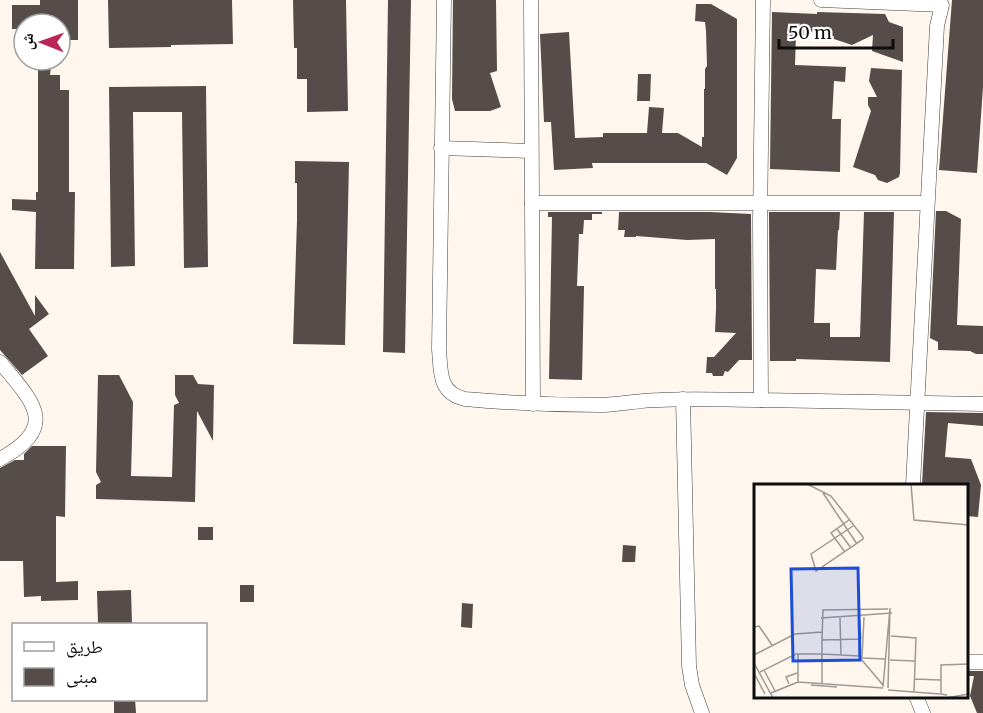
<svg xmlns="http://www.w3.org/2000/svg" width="983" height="713" font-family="Merriweather,'Noto Naskh Arabic',serif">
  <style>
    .building { fill: #564c4a }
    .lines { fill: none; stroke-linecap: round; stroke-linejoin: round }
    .minor-casing { stroke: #404040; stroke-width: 15 }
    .minor { stroke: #fff; stroke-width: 14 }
    .inset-road { fill: none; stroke: #9e9994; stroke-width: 1.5 }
    .view { fill: #1d4ed8; fill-opacity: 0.15; stroke: #1d4ed8; stroke-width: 3 }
    .inset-edge { fill: none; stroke: #0d0d0d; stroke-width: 3 }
  </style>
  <rect width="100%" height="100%" fill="#fff7ee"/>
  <g class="building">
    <path d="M40,0H78V40H66V29H60V24H24V29H12V5H40Z"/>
    <path d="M108,0H232L233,44L171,45V47L109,48Z"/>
    <path d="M293,0H346L348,111L307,112V79H297V48H294Z"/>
    <path d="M388,0H411L405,353L383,352Z"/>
    <path d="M453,0H496L497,71L490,73L501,107L490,111H455L452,99Z"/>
    <path d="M952,0H983V87L977,173L939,170Z"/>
    <path d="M696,4H711L737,19V158L727,175L706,163H592L593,168L554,170L551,122H544L540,34L569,32L575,138L603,137V133H647L649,107L664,108L662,133H678L702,147V137H704V89H705V69L707,66L706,31L705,22L695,21Z"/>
    <path d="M772,12L817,14V12L885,14L889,22L903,27V62L872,51L873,35L852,45L804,29V35L796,34L795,65L846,67L845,82L834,81L832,119H841L840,172L770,169Z"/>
    <path d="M38,65H51L50,75H60V90H69V192H75L74,269H35L36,212L12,210V199L36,200V192H38Z"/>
    <path d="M871,68L902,70L900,173L899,177L887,183L878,180L875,175L853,167L871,111L868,105V97H877L869,81Z"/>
    <path d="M638,74H651L650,101H637Z"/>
    <path d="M206,86L208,267L184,268L182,112H133L135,266L111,267L109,87Z"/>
    <path d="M295,161L349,162L345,345L293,344L297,220V183H295Z"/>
    <path d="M936,211H946L961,219L957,325L983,326V354H976L970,351L938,350V342L930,338Z"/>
    <path d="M548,212H602V214H592V220H584L583,234H579L577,286H584L582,380L549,379L552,217H548Z"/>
    <path d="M619,212H710L751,214L752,360H739L728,372L725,371L723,376H713L712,373H706L707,357H714L736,333L715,332L716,309V289H715V239L687,240L636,236V237H624L625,230H618Z"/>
    <path d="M769,212H840L839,230H838L836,270L816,269L814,323H830V337H860L864,212H894L890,362L796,359V361H770Z"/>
    <path d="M0,252L35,316V295L49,314L29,329L48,356L22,375L0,350Z"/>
    <path d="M98,375H119L133,402L131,476L172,477L174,405L179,403L175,395V375H193L198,384L214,385L213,441L197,411L195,502L96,499V485L101,482L96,472Z"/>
    <path d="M926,412L983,413V426L948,423L945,457L971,459L981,485L978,517L966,516V485H922Z"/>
    <path d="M32,446H66L65,517L56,516V582L78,581V600L41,601V596L24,597L23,561H0V468L15,460H24V454Z"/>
    <rect x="198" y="527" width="15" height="13"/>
    <path d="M623,545L636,546L635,562H622Z"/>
    <rect x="240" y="585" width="14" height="17"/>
    <path d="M131,590L132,624H98L97,591Z"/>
    <path d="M462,603L473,604L472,628L461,627Z"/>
    <path d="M966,671H983V713H977L970,696L974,676H966Z"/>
    <path d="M114,699H135L136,713H114Z"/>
  </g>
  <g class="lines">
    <g class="minor-casing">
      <g id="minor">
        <path d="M444,0L439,349C441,371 438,393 465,399C509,403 554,405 599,405C619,405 639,400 659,400C693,398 727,400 761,400"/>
        <path d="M531,0L533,404"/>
        <path d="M763,0L760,222L761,400L983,404"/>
        <path d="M821,0L942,5L937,26L913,485"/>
        <path d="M441,148L531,151"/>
        <path d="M532,203H927"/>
        <path d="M0,362C32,401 61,426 0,459"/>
        <path d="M683,399L689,666L692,685L702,713"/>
        <path d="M966,662H983"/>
        <path d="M916,696L923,713"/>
      </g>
    </g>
    <use href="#minor" class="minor"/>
  </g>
  <g transform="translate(754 484)">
    <rect width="214" height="214" fill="#fff7ee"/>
    <path class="inset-road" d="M53,0L77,12L109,53V55L62,87L57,70L99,42M157,0L160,36L215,41M69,9L103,60M83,45L97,64M91,68L77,49L95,36M105,133L107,155M110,133L108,174L131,175M67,134L138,129M86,134L87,171M0,143L5,142L18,161M137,152L162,154L160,208M68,156L69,126L134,125M44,170V198M0,171L41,150L68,148M107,175L129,201M136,176L161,177M0,179L19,214M10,186L21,207M6,188L42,170H68L105,172L106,155L68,156V200M0,189L11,210M160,195L187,196M35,200L32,193L43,189M57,201L83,203M129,203L136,124L134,204M134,206L186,210M17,209L44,198L129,204M193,211L187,210V181L215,180M192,214L215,210"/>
    <path class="view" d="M104,84L106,176L39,177L37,85Z"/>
    <rect width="214" height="214" class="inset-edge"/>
  </g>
  <rect x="12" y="623" width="195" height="78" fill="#ffffff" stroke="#9e9e9e" stroke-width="1.5"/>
  <rect x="24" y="642" width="30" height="9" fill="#ffffff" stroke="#9e9e9e" stroke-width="1.5"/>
  <text x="66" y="653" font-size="18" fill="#0d0d0d">طريق</text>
  <rect x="24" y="668" width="30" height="18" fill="#564c4a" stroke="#9e9e9e" stroke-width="1.5"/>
  <text x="66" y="683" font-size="18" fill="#0d0d0d">مبنى</text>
  <g transform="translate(42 42) rotate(271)"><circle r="28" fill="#ffffff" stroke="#9e9e9e" stroke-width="1.5"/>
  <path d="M0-4.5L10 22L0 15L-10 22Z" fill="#bb2754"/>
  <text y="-9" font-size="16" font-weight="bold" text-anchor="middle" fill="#0d0d0d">ش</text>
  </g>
  <path d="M779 39v9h114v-9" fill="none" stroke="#0d0d0d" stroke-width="3"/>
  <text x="788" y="39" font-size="18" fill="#0d0d0d" stroke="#ffffff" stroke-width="4.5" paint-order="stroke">50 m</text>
</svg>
